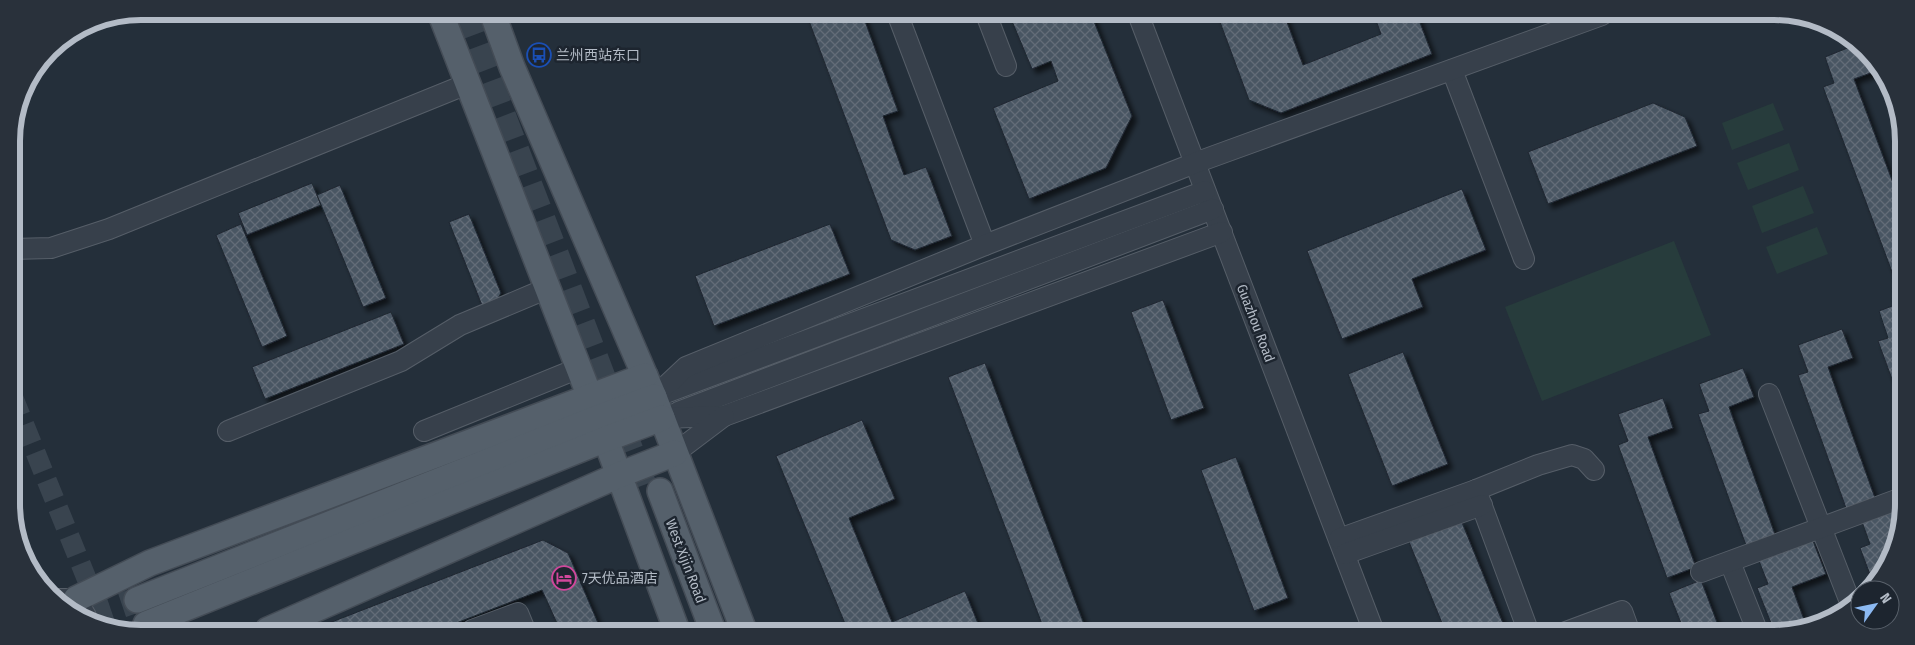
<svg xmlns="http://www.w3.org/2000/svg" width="1915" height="645" font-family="'Fira Sans Condensed','Noto Sans SC',sans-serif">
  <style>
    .green { fill: #273c3c }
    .building { fill: url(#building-cross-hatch); stroke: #1f2731; filter: url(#shadow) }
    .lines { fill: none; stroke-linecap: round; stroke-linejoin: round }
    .minor-tunnel { stroke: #39444f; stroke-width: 20; stroke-dasharray: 20 10; stroke-linecap: butt }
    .major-tunnel { stroke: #39444f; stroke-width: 25; stroke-dasharray: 25 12; stroke-linecap: butt }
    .minor-casing { stroke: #565e68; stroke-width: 22 }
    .major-casing { stroke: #444c56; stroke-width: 28 }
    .minor { stroke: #37404b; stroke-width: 20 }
    .major { stroke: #55606b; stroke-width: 25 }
    .labels { text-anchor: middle; stroke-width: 5; stroke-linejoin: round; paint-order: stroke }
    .poi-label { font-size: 14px; fill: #b3bbc6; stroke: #1d252f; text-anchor: start }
    .street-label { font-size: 14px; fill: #b3bbc6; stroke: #1d252f }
    .rim { fill: none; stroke: #b3bbc6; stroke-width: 6 }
  </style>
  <defs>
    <pattern id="building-cross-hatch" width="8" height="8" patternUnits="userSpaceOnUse" patternTransform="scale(1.25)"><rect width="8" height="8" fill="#4a5663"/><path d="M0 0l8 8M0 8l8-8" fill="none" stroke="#626c78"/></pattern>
    <filter id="shadow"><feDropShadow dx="4.5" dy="4.5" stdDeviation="2.5" flood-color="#0009"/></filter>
  </defs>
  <rect width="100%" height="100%" fill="#242f3a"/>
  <g class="green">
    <path d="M1773,103L1784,130L1732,150L1722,123Z"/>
    <path d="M1789,143L1799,170L1748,190L1737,163Z"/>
    <path d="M1803,186L1814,213L1762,233L1752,206Z"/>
    <path d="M1817,227L1828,254L1777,274L1766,247Z"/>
    <path d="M1674,241L1711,335L1542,401L1505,307Z"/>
  </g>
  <g class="building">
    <path d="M806,13H862L898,111L883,116L904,175L926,167L952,236L915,250L891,240Z"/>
    <path d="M1009,14H1091L1132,116L1106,168L1029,199L993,108L1058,81L1051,61L1032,69Z"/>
    <path d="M1217,14H1284L1303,65L1381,34L1374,15H1417L1432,54L1281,113L1249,100Z"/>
    <path d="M1855,45L1871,55L1879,70L1854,79L1901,204V278L1895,280L1823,87L1834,83L1825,57Z"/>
    <path d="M1653,103L1685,117L1697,146L1548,204L1528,152Z"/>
    <path d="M312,183L321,205L247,235L238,213Z"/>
    <path d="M340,185L386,298L363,307L317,195Z"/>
    <path d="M1462,189L1486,250L1412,279L1423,307L1342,339L1307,251Z"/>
    <path d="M469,214L501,293L496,302L483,308L449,222Z"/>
    <path d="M241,224L287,336L262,347L216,235Z"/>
    <path d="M830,224L850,274L714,326L695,276Z"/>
    <path d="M1163,300L1204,408L1171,420L1131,312Z"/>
    <path d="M1900,303V401L1878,341L1888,338L1879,311Z"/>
    <path d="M391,312L404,344L265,399L252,367Z"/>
    <path d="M1842,329L1853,358L1828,367L1875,498L1846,508L1798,375L1808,372L1798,345Z"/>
    <path d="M1403,352L1448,464L1392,486L1348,374Z"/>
    <path d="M985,363L1087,632H1045L948,377Z"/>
    <path d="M1743,368L1754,397L1729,407L1776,537L1747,548L1698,414L1709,411L1699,384Z"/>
    <path d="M1663,398L1673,428L1648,437L1696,567L1667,578L1618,445L1628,441L1618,414Z"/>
    <path d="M862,420L895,499L849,518L892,622L965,591L981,631H848L776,456Z"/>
    <path d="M1236,457L1288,598L1254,611L1201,470Z"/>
    <path d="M1899,508V538L1882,576L1874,585L1860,548L1870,544L1862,522Z"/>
    <path d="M1461,520L1507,633H1446L1409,542Z"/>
    <path d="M543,540L568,553L601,630H560L542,590L438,630H311Z"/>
    <path d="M1813,541L1826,574L1792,587L1806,625L1782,633H1775L1757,588L1768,584L1759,561Z"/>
    <path d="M1701,580L1721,633H1685L1669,593Z"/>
  </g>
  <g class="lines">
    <path class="minor-tunnel" d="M13,397L107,629"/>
    <g class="major-tunnel">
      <path d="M464,12L648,495"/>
      <path d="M87,617L137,600"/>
    </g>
    <g class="minor-casing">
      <g id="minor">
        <path d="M897,13L985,245"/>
        <path d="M986,14L1006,66"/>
        <path d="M1138,14L1374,632"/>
        <path d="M1452,70L1524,259"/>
        <path d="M12,249L51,248L109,229L467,84"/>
        <path d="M663,394L1205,191"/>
        <path d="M1769,394L1852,607"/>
        <path d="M654,397L686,367L985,245L1195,163L1602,15"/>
        <path d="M678,412L1213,209"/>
        <path d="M662,418L724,416L1222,232"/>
        <path d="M228,431L401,361L460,325L548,288"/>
        <path d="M424,431L579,368"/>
        <path d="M675,453L724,416"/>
        <path d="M1476,490L1529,633"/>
        <path d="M1339,539L1476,490L1538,465L1572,455L1584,459L1594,470"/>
        <path d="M1345,554L1482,505"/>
        <path d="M1730,562L1758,633"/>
        <path d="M1701,572L1899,499"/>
        <path d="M59,599H76L86,616"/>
        <path d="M472,630L518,613L525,630"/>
        <path d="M1563,633L1622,611L1630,633"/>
      </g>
    </g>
    <g class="major-casing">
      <g id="major">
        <path d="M440,12L590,397L677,631"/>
        <path d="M492,12L512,67L654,397L744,631"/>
        <path d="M660,491L713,631"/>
        <path d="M76,599L150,563L645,376"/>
        <path d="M137,600L598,418L654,397"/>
        <path d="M146,624L606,439L662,418"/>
        <path d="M268,630L619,475L675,453"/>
      </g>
    </g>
    <use href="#minor" class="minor"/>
    <use href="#major" class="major"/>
  </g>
  <defs>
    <g id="bus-ring" transform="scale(1.25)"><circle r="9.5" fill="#1d252f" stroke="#1a4fb4" stroke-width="1.5"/><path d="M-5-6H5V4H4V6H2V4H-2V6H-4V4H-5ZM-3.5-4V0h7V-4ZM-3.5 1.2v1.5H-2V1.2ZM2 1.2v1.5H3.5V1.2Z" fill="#1a4fb4"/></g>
    <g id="hotel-ring" transform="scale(1.25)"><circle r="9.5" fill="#1d252f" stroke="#d1479c" stroke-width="1.5"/><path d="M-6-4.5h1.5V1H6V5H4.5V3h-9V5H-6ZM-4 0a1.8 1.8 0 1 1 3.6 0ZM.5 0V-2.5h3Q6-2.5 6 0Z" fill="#d1479c"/></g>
  </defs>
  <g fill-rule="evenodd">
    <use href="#bus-ring" x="539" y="55"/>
    <use href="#hotel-ring" x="564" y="578"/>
  </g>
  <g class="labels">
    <g class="poi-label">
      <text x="556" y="60">兰州西站东口</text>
      <text x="582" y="583">7天优品酒店</text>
    </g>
    <g class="street-label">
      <text transform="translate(1256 323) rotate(69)" y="5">Guazhou Road</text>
      <text transform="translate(686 561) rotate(69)" y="5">West Xijin Road</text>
    </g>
  </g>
  <path d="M0 0H1915V645H0ZM141 20H1774A121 121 0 0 1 1895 141V504A121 121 0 0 1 1774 625H141A121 121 0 0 1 20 504V141A121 121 0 0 1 141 20Z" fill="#29313b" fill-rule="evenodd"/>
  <path class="rim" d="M141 20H1774A121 121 0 0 1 1895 141V504A121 121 0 0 1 1774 625H141A121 121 0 0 1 20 504V141A121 121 0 0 1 141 20Z"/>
  <g transform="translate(1875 605) rotate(57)"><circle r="24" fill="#1d252f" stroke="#59616b"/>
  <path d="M0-4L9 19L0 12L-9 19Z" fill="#8cb9f2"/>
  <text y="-8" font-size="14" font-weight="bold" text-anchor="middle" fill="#b3bbc6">N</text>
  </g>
</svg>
